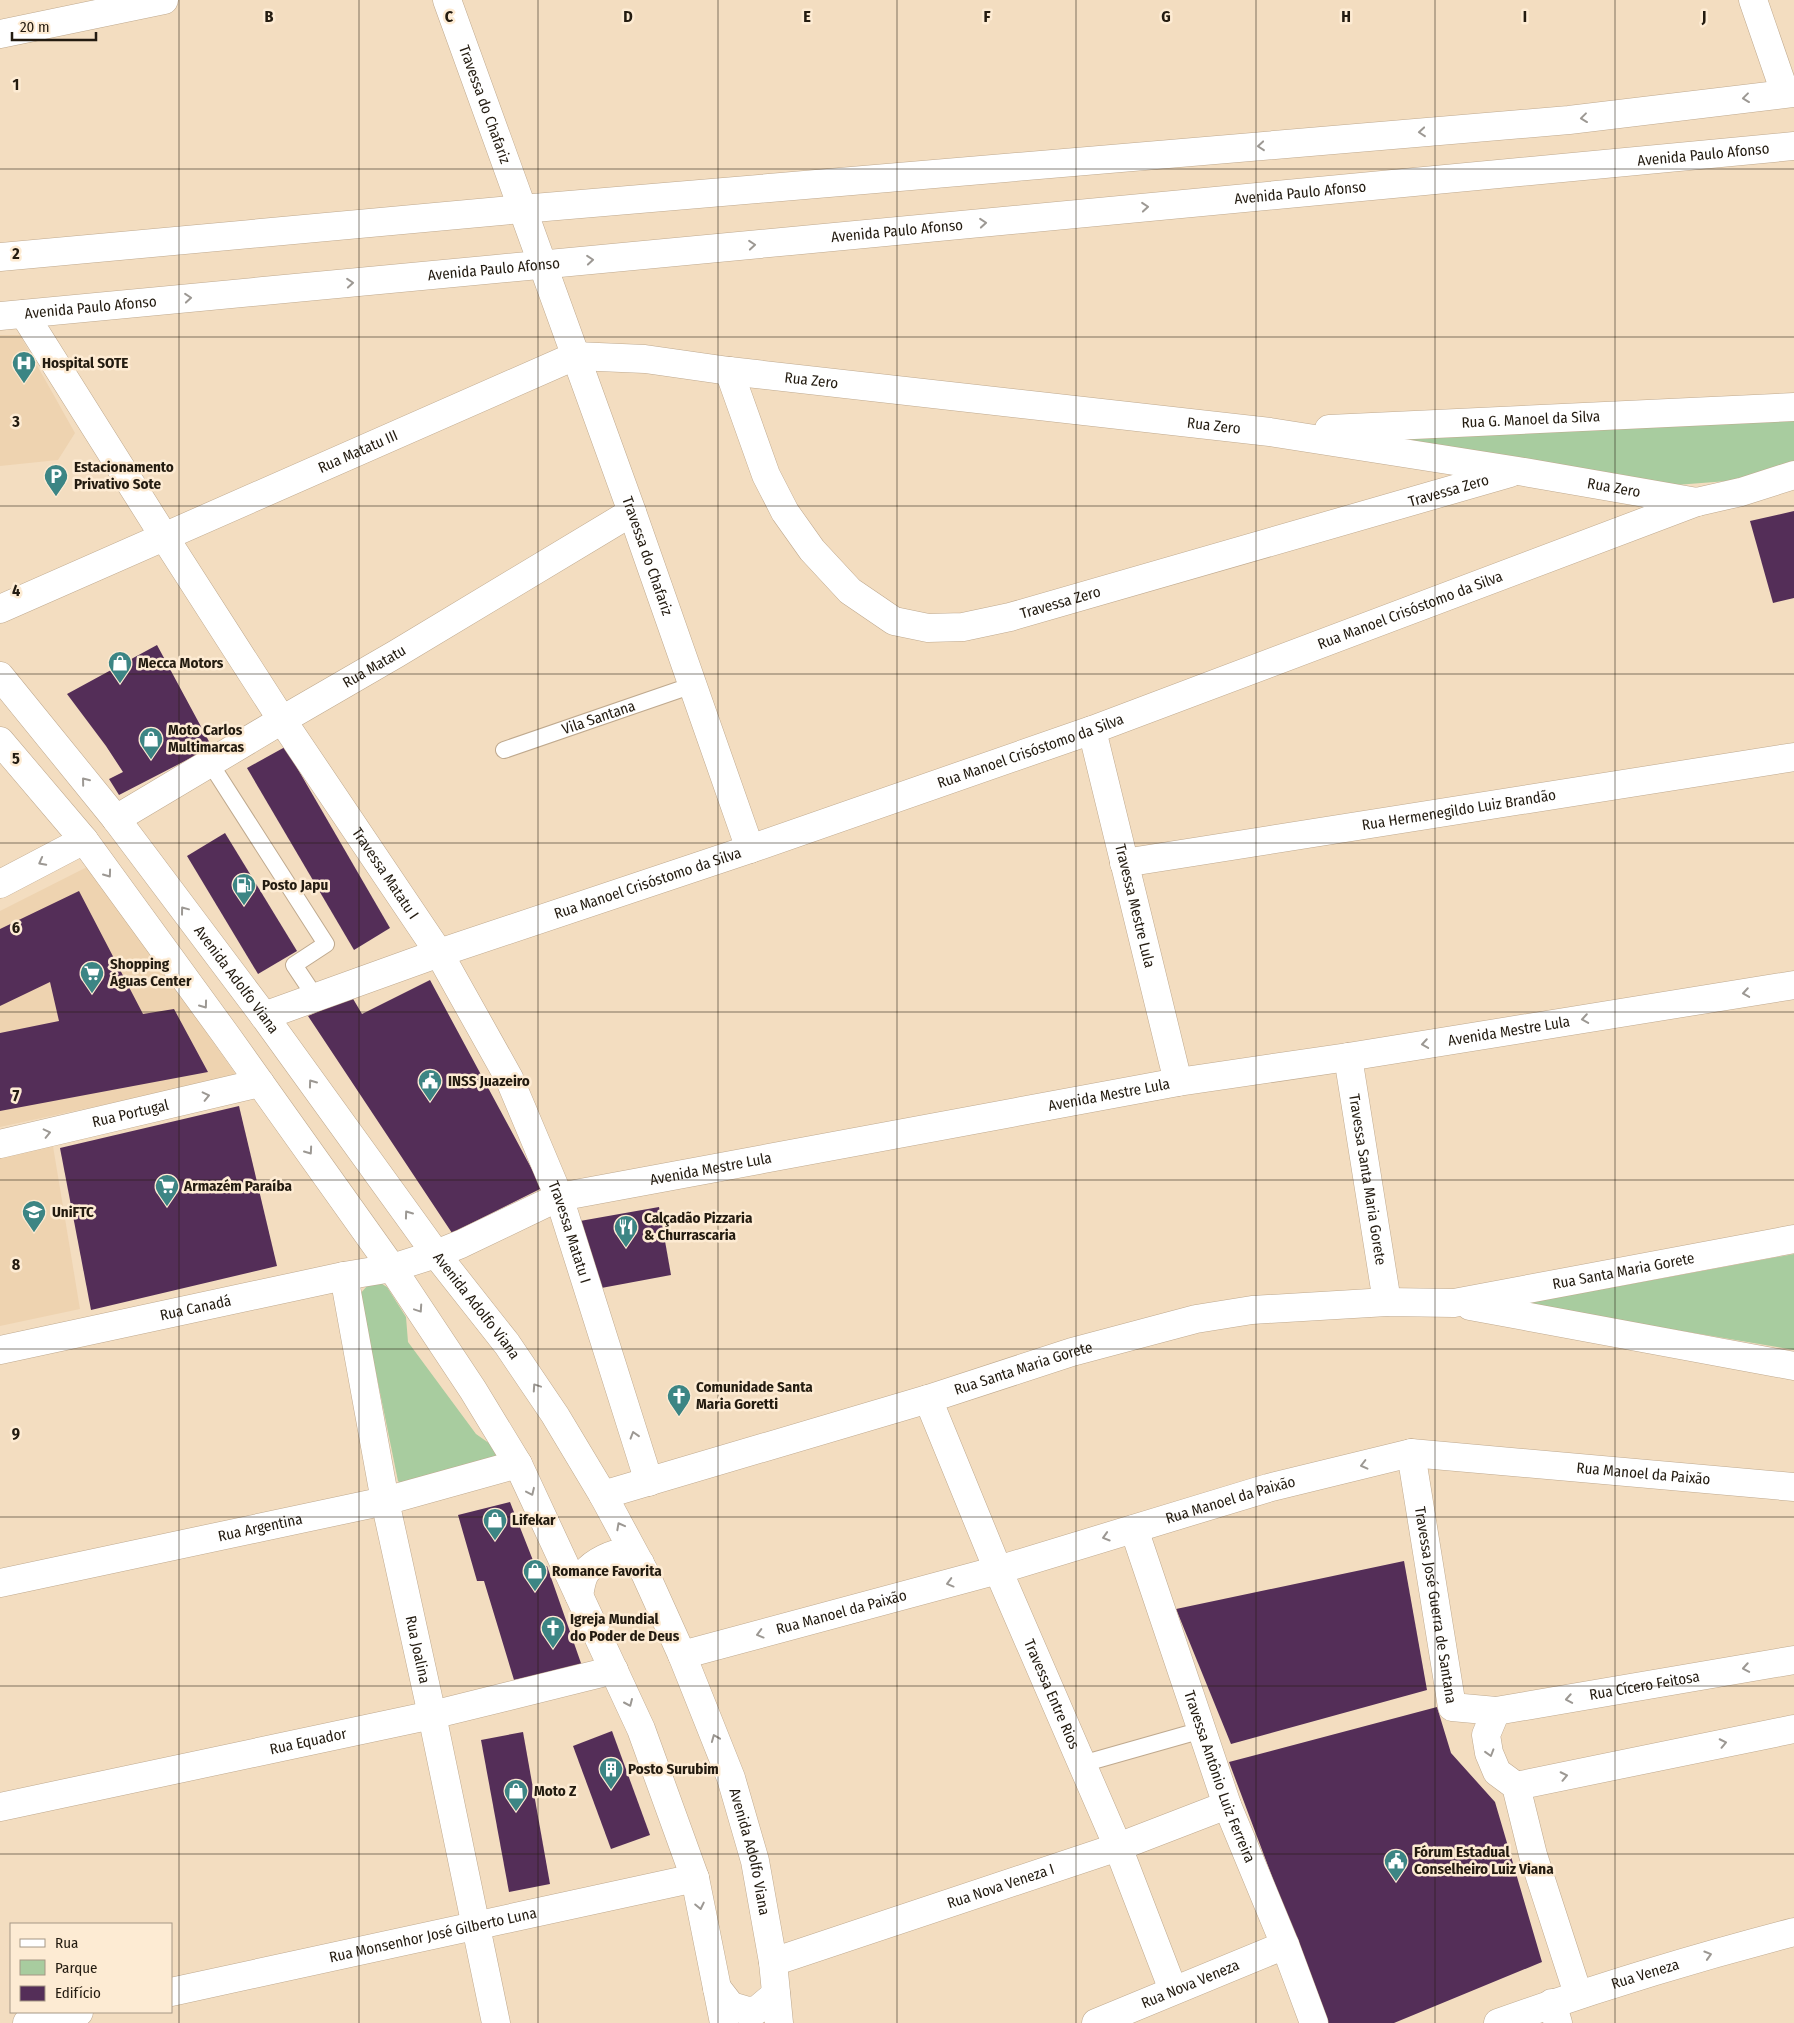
<svg xmlns="http://www.w3.org/2000/svg" width="1794" height="2023" font-family="'Fira Sans Condensed',sans-serif">
  <style>
    .built { fill: #eed3b0 }
    .green { fill: #a8cc9f }
    .building { fill: #542e58 }
    .lines { fill: none; stroke-linecap: round; stroke-linejoin: round }
    .lane-casing { stroke: #bfa98e; stroke-width: 18 }
    .street-casing { stroke: #bfa98e; stroke-width: 29 }
    .secondary-casing { stroke: #bfa98e; stroke-width: 29 }
    .lane { stroke: #fff; stroke-width: 16 }
    .street { stroke: #fff; stroke-width: 28 }
    .secondary { stroke: #fff; stroke-width: 28 }
    .oneway { stroke: #9c9893 }
    .grid { fill: none; stroke: #231b10; stroke-width: 1; stroke-opacity: 0.55 }
    .labels { text-anchor: middle; stroke-width: 5; stroke-linejoin: round; paint-order: stroke }
    .street-label { font-size: 15px; fill: #231b10; stroke: #fdebd3 }
    .poi-label { font-size: 15px; font-weight: bold; fill: #231b10; stroke: #fdebd3; text-anchor: start }
    .grid-label { font-size: 16px; text-anchor: middle; font-weight: bold; fill: #231b10; stroke: #fdebd3; stroke-width: 5; stroke-linejoin: round; paint-order: stroke }
  </style>
  <rect width="100%" height="100%" fill="#f3ddc0"/>
  <g class="built">
    <path d="M0,335H20L75,433L58,460L0,466Z"/>
    <path d="M89,866L237,1076L0,1127V911Z"/>
    <path d="M53,1146L80,1309L0,1326V1157Z"/>
  </g>
  <g class="green">
    <path d="M1794,418V467L1766,478L1663,486L1379,440Z"/>
    <path d="M1794,1254V1350L1523,1304Z"/>
    <path d="M379,1282L387,1287L406,1317L408,1342L476,1434L493,1446L497,1456L404,1487L398,1481L360,1294L367,1286Z"/>
  </g>
  <g class="building">
    <path d="M1794,511V598L1773,603L1750,521Z"/>
    <path d="M157,645L212,747L119,795L109,779L123,772L106,746L67,694Z"/>
    <path d="M285,747L390,928L354,950L247,768Z"/>
    <path d="M225,833L297,951L258,974L187,856Z"/>
    <path d="M79,891L143,1014L174,1009L208,1072L0,1111V1033L59,1021L50,982L0,1006V929Z"/>
    <path d="M430,980L542,1188L452,1233L308,1016L352,997L362,1014Z"/>
    <path d="M239,1106L277,1266L91,1310L60,1148Z"/>
    <path d="M659,1207L671,1275L596,1289L580,1221Z"/>
    <path d="M510,1502L536,1568L547,1566L582,1666L514,1680L484,1581H477L458,1515Z"/>
    <path d="M1404,1561L1427,1690L1231,1744L1176,1609Z"/>
    <path d="M1437,1707L1451,1753L1495,1802L1542,1962L1394,2023H1327L1229,1762Z"/>
    <path d="M612,1731L650,1835L611,1849L573,1746Z"/>
    <path d="M523,1732L550,1884L509,1892L481,1740Z"/>
  </g>
  <g class="lines">
    <g class="lane-casing">
      <g id="lane">
        <path id="s1" d="M504,750L693,685"/>
        <path d="M210,763L326,944L294,965L316,998"/>
        <path d="M1082,1764L1202,1730"/>
      </g>
    </g>
    <g class="street-casing">
      <g id="street">
        <path id="s2" d="M447,0L632,512L750,849"/>
        <path d="M1753,0L1785,93"/>
        <path d="M0,34L164,0"/>
        <path id="s3" d="M24,314L165,538L282,720L439,953L509,1078L559,1197L649,1482"/>
        <path id="s4" d="M729,371L766,475L785,512L812,550L850,591L894,621L928,628L963,627L1010,617L1510,473"/>
        <path id="s5" d="M1329,429L1794,407"/>
        <path id="s6" d="M0,609L575,356L645,359L729,371L1270,432L1518,471L1697,502"/>
        <path id="s7" d="M1092,730L1178,1082"/>
        <path id="s8" d="M116,819L282,720L396,654L632,512"/>
        <path id="s9" d="M1124,863L1794,757"/>
        <path d="M0,884L84,840"/>
        <path id="s10" d="M264,1016L439,953L750,849L1092,730L1697,502L1741,492L1794,475"/>
        <path id="s11" d="M1348,1057L1387,1302"/>
        <path id="s12" d="M344,1276L385,1501L432,1715L496,2023"/>
        <path d="M1470,1306L1794,1366"/>
        <path id="s13" d="M0,1350L344,1276L392,1268L436,1254"/>
        <path id="s14" d="M928,1399L998,1570L1118,1847L1173,1990"/>
        <path id="s15" d="M1411,1453L1452,1707L1496,1711L1794,1660"/>
        <path id="s16" d="M603,1495L928,1399L1072,1352L1196,1319L1252,1310L1387,1302L1454,1303L1794,1239"/>
        <path id="s17" d="M1134,1529L1227,1805L1285,1945L1314,2023"/>
        <path id="s18" d="M0,1583L385,1501L518,1464"/>
        <path id="s19" d="M682,1655L998,1570L1268,1488L1411,1453L1794,1487"/>
        <path d="M1496,1711L1486,1735L1489,1753L1497,1772L1516,1786L1533,1855L1578,1994"/>
        <path d="M1516,1786L1794,1729"/>
        <path id="s20" d="M0,1807L432,1715L614,1670"/>
        <path id="s21" d="M773,1962L1118,1847L1227,1805"/>
        <path id="s22" d="M171,1992L695,1878"/>
        <path d="M1552,2003L1558,2023"/>
        <path d="M27,2023L79,2012"/>
        <path id="s23" d="M1096,2023L1285,1945"/>
      </g>
    </g>
    <g class="secondary-casing">
      <g id="secondary">
        <path d="M0,257L522,209L1569,120L1794,93"/>
        <path id="s24" d="M0,316L1794,146"/>
        <path id="s25" d="M0,676L116,819L264,1016L436,1254L507,1344L555,1415L603,1495L645,1573L682,1655L731,1778L755,1861L773,1962L779,2023"/>
        <path d="M0,741L84,840L226,1035L392,1268L473,1390L518,1464L641,1729L695,1878L724,2023"/>
        <path id="s26" d="M0,1144L260,1083"/>
        <path id="s27" d="M436,1254L461,1244L559,1197L1178,1082L1348,1057L1794,985"/>
        <path d="M579,1595C581,1587 581,1579 586,1572C593,1563 614,1551 626,1554C630,1556 636,1560 640,1563"/>
        <path d="M717,1988L731,2006L748,2011L757,2010L776,1994"/>
        <path id="s28" d="M1498,2023C1595,1988 1694,1958 1794,1932"/>
      </g>
    </g>
    <use href="#lane" class="lane"/>
    <use href="#street" class="street"/>
    <use href="#secondary" class="secondary"/>
  </g>
  <defs><path id="oneway-chevron" d="M-2-3.5L2.5 0L-2 3.5" fill="none" stroke-width="1.6" stroke-linecap="round" stroke-linejoin="round" transform="scale(1.25)"/></defs>
  <g class="oneway">
    <use href="#oneway-chevron" transform="translate(1746 98) rotate(173)"/>
    <use href="#oneway-chevron" transform="translate(1584 118) rotate(173)"/>
    <use href="#oneway-chevron" transform="translate(1422 132) rotate(175)"/>
    <use href="#oneway-chevron" transform="translate(1261 146) rotate(175)"/>
    <use href="#oneway-chevron" transform="translate(1145 207) rotate(-5)"/>
    <use href="#oneway-chevron" transform="translate(983 223) rotate(-5)"/>
    <use href="#oneway-chevron" transform="translate(752 245) rotate(-5)"/>
    <use href="#oneway-chevron" transform="translate(590 260) rotate(-5)"/>
    <use href="#oneway-chevron" transform="translate(350 283) rotate(-5)"/>
    <use href="#oneway-chevron" transform="translate(188 298) rotate(-5)"/>
    <use href="#oneway-chevron" transform="translate(85 781) rotate(-129)"/>
    <use href="#oneway-chevron" transform="translate(42 862) rotate(152)"/>
    <use href="#oneway-chevron" transform="translate(108 874) rotate(54)"/>
    <use href="#oneway-chevron" transform="translate(184 910) rotate(-127)"/>
    <use href="#oneway-chevron" transform="translate(1746 993) rotate(171)"/>
    <use href="#oneway-chevron" transform="translate(204 1005) rotate(54)"/>
    <use href="#oneway-chevron" transform="translate(1585 1019) rotate(171)"/>
    <use href="#oneway-chevron" transform="translate(1425 1044) rotate(171)"/>
    <use href="#oneway-chevron" transform="translate(312 1083) rotate(-126)"/>
    <use href="#oneway-chevron" transform="translate(206 1096) rotate(-13)"/>
    <use href="#oneway-chevron" transform="translate(47 1133) rotate(-13)"/>
    <use href="#oneway-chevron" transform="translate(309 1151) rotate(55)"/>
    <use href="#oneway-chevron" transform="translate(408 1214) rotate(-126)"/>
    <use href="#oneway-chevron" transform="translate(419 1309) rotate(56)"/>
    <use href="#oneway-chevron" transform="translate(536 1387) rotate(-124)"/>
    <use href="#oneway-chevron" transform="translate(634 1435) rotate(-107)"/>
    <use href="#oneway-chevron" transform="translate(1364 1465) rotate(166)"/>
    <use href="#oneway-chevron" transform="translate(531 1492) rotate(65)"/>
    <use href="#oneway-chevron" transform="translate(620 1526) rotate(-118)"/>
    <use href="#oneway-chevron" transform="translate(1106 1537) rotate(163)"/>
    <use href="#oneway-chevron" transform="translate(950 1583) rotate(165)"/>
    <use href="#oneway-chevron" transform="translate(760 1634) rotate(165)"/>
    <use href="#oneway-chevron" transform="translate(1746 1668) rotate(170)"/>
    <use href="#oneway-chevron" transform="translate(1569 1699) rotate(170)"/>
    <use href="#oneway-chevron" transform="translate(629 1703) rotate(66)"/>
    <use href="#oneway-chevron" transform="translate(715 1738) rotate(-112)"/>
    <use href="#oneway-chevron" transform="translate(1723 1743) rotate(-12)"/>
    <use href="#oneway-chevron" transform="translate(1490 1753) rotate(73)"/>
    <use href="#oneway-chevron" transform="translate(1564 1776) rotate(-12)"/>
    <use href="#oneway-chevron" transform="translate(700 1906) rotate(78)"/>
    <use href="#oneway-chevron" transform="translate(1708 1955) rotate(-17)"/>
  </g>
  <path class="grid" d="M179,0V2023M359,0V2023M538,0V2023M718,0V2023M897,0V2023M1076,0V2023M1256,0V2023M1435,0V2023M1615,0V2023M0,169H1794M0,337H1794M0,506H1794M0,674H1794M0,843H1794M0,1012H1794M0,1180H1794M0,1349H1794M0,1517H1794M0,1686H1794M0,1854H1794"/>
  <defs>
    <g id="hospital-pin" transform="scale(1.25)"><path d="M0 17L-7.5 6A9.5 9.5 0 1 1 7.5 6Z" fill="#3c8584" stroke="#fdebd3"/><path d="M-5-5h3v3.5h4V-5h3V5h-3V1.5h-4V5h-3Z" fill="#fff"/></g>
    <g id="parking-pin" transform="scale(1.25)"><path d="M0 17L-7.5 6A9.5 9.5 0 1 1 7.5 6Z" fill="#3c8584" stroke="#fdebd3"/><path d="M-3.5-5.5H1a3.5 3.5 0 0 1 0 7H-1V5.5H-3.5ZM-1-3.4V-.6H.8a1.4 1.4 0 0 0 0-2.8Z" fill="#fff"/></g>
    <g id="shop-pin" transform="scale(1.25)"><path d="M0 17L-7.5 6A9.5 9.5 0 1 1 7.5 6Z" fill="#3c8584" stroke="#fdebd3"/><path d="M-5-2.5h2.3a2.7 3.5 0 0 1 5.4 0H5L5.5 6h-11ZM-1.5-2.5h3a1.5 2.3 0 0 0-3 0Z" fill="#fff"/></g>
    <g id="fuel-pin" transform="scale(1.25)"><path d="M0 17L-7.5 6A9.5 9.5 0 1 1 7.5 6Z" fill="#3c8584" stroke="#fdebd3"/><path d="M-5.5-6h7V0h2V4h1.3V-2.5L3-4.5l.8-.8L6-3V5H2.5V1h-1V6h-7ZM-4.2-4.7v3.2H.2V-4.7Z" fill="#fff"/></g>
    <g id="supermarket-pin" transform="scale(1.25)"><path d="M0 17L-7.5 6A9.5 9.5 0 1 1 7.5 6Z" fill="#3c8584" stroke="#fdebd3"/><path d="M-6-5.5h2.5l.6 2H6L4.5 2H-2.5L-4.4-4H-6ZM-1.5 3.2a1.3 1.3 0 1 0 .1 0ZM3 3.2a1.3 1.3 0 1 0 .1 0Z" fill="#fff"/></g>
    <g id="civic-pin" transform="scale(1.25)"><path d="M0 17L-7.5 6A9.5 9.5 0 1 1 7.5 6Z" fill="#3c8584" stroke="#fdebd3"/><path d="M-.6-6.5H3V-4.5H.6V-3L4-1V1h2V6H-6V1h2V-1L-.6-3ZM-1.2 2.5V6h2.4V2.5Z" fill="#fff"/></g>
    <g id="university-pin" transform="scale(1.25)"><path d="M0 17L-7.5 6A9.5 9.5 0 1 1 7.5 6Z" fill="#3c8584" stroke="#fdebd3"/><path d="M0-5L7-2L0 1L-7-2ZM-4 1L0 2.5L4 1V4Q0 6-4 4Z" fill="#fff"/></g>
    <g id="restaurant-pin" transform="scale(1.25)"><path d="M0 17L-7.5 6A9.5 9.5 0 1 1 7.5 6Z" fill="#3c8584" stroke="#fdebd3"/><path d="M-5-6h1v4h1v-4h1v4h1v-4h1v5L-1.5 .5V6h-2V.5L-5-1ZM5-6V6H3V1.5H1.5Q1.5-4 5-6Z" fill="#fff"/></g>
    <g id="church-pin" transform="scale(1.25)"><path d="M0 17L-7.5 6A9.5 9.5 0 1 1 7.5 6Z" fill="#3c8584" stroke="#fdebd3"/><path d="M-1.2-6h2.4v3.5h3.3v2.4h-3.3V6h-2.4V-.1h-3.3v-2.4h3.3Z" fill="#fff"/></g>
    <g id="building-pin" transform="scale(1.25)"><path d="M0 17L-7.5 6A9.5 9.5 0 1 1 7.5 6Z" fill="#3c8584" stroke="#fdebd3"/><path d="M-4-6H4V6H1V3H-1V6H-4ZM-2.5-4.3h1.7v1.8h-1.7ZM.8-4.3h1.7v1.8H.8ZM-2.5-1h1.7V.8h-1.7ZM.8-1h1.7V.8H.8Z" fill="#fff"/></g>
  </defs>
  <g fill-rule="evenodd">
    <use href="#hospital-pin" x="24" y="363"/>
    <use href="#parking-pin" x="56" y="476"/>
    <use href="#shop-pin" x="120" y="663"/>
    <use href="#shop-pin" x="151" y="739"/>
    <use href="#fuel-pin" x="244" y="885"/>
    <use href="#supermarket-pin" x="92" y="973"/>
    <use href="#civic-pin" x="430" y="1081"/>
    <use href="#supermarket-pin" x="167" y="1186"/>
    <use href="#university-pin" x="34" y="1212"/>
    <use href="#restaurant-pin" x="626" y="1227"/>
    <use href="#church-pin" x="679" y="1396"/>
    <use href="#shop-pin" x="495" y="1520"/>
    <use href="#shop-pin" x="535" y="1571"/>
    <use href="#church-pin" x="553" y="1628"/>
    <use href="#building-pin" x="611" y="1769"/>
    <use href="#shop-pin" x="516" y="1791"/>
    <use href="#civic-pin" x="1396" y="1861"/>
  </g>
  <g class="labels">
    <g class="street-label">
      <text dy="5" stroke="none"><textPath href="#s2" startOffset="111">Travessa do Chafariz</textPath></text>
      <text dy="5" stroke="none"><textPath href="#s24" startOffset="1711">Avenida Paulo Afonso</textPath></text>
      <text dy="5" stroke="none"><textPath href="#s24" startOffset="1306">Avenida Paulo Afonso</textPath></text>
      <text dy="5" stroke="none"><textPath href="#s24" startOffset="901">Avenida Paulo Afonso</textPath></text>
      <text dy="5" stroke="none"><textPath href="#s24" startOffset="496">Avenida Paulo Afonso</textPath></text>
      <text dy="5" stroke="none"><textPath href="#s24" startOffset="91">Avenida Paulo Afonso</textPath></text>
      <text dy="5" stroke="none"><textPath href="#s6" startOffset="866">Rua Zero</textPath></text>
      <text dy="5" stroke="none"><textPath href="#s5" startOffset="202">Rua G. Manoel da Silva</textPath></text>
      <text dy="5" stroke="none"><textPath href="#s6" startOffset="1271">Rua Zero</textPath></text>
      <text dy="5" stroke="none"><textPath href="#s6" startOffset="391">Rua Matatu III</textPath></text>
      <text dy="5" stroke="none"><textPath href="#s6" startOffset="1676">Rua Zero</textPath></text>
      <text dy="5" stroke="none"><textPath href="#s4" startOffset="882">Travessa Zero</textPath></text>
      <text dy="5" stroke="none"><textPath href="#s2" startOffset="591">Travessa do Chafariz</textPath></text>
      <text dy="5" stroke="none"><textPath href="#s4" startOffset="478">Travessa Zero</textPath></text>
      <text dy="5" stroke="none"><textPath href="#s10" startOffset="1216">Rua Manoel Crisóstomo da Silva</textPath></text>
      <text dy="5" stroke="none"><textPath href="#s8" startOffset="300">Rua Matatu</textPath></text>
      <text dy="5" stroke="none"><textPath href="#s1" startOffset="100">Vila Santana</textPath></text>
      <text dy="5" stroke="none"><textPath href="#s10" startOffset="811">Rua Manoel Crisóstomo da Silva</textPath></text>
      <text dy="5" stroke="none"><textPath href="#s9" startOffset="339">Rua Hermenegildo Luiz Brandão</textPath></text>
      <text dy="5" stroke="none"><textPath href="#s3" startOffset="666">Travessa Matatu I</textPath></text>
      <text dy="5" stroke="none"><textPath href="#s10" startOffset="406">Rua Manoel Crisóstomo da Silva</textPath></text>
      <text dy="5" stroke="none"><textPath href="#s7" startOffset="181">Travessa Mestre Lula</textPath></text>
      <text dy="5" stroke="none"><textPath href="#s25" startOffset="385">Avenida Adolfo Viana</textPath></text>
      <text dy="5" stroke="none"><textPath href="#s27" startOffset="1100">Avenida Mestre Lula</textPath></text>
      <text dy="5" stroke="none"><textPath href="#s27" startOffset="695">Avenida Mestre Lula</textPath></text>
      <text dy="5" stroke="none"><textPath href="#s26" startOffset="134">Rua Portugal</textPath></text>
      <text dy="5" stroke="none"><textPath href="#s27" startOffset="290">Avenida Mestre Lula</textPath></text>
      <text dy="5" stroke="none"><textPath href="#s11" startOffset="124">Travessa Santa Maria Gorete</textPath></text>
      <text dy="5" stroke="none"><textPath href="#s3" startOffset="1071">Travessa Matatu I</textPath></text>
      <text dy="5" stroke="none"><textPath href="#s16" startOffset="1050">Rua Santa Maria Gorete</textPath></text>
      <text dy="5" stroke="none"><textPath href="#s25" startOffset="790">Avenida Adolfo Viana</textPath></text>
      <text dy="5" stroke="none"><textPath href="#s13" startOffset="200">Rua Canadá</textPath></text>
      <text dy="5" stroke="none"><textPath href="#s16" startOffset="439">Rua Santa Maria Gorete</textPath></text>
      <text dy="5" stroke="none"><textPath href="#s19" startOffset="990">Rua Manoel da Paixão</textPath></text>
      <text dy="5" stroke="none"><textPath href="#s19" startOffset="570">Rua Manoel da Paixão</textPath></text>
      <text dy="5" stroke="none"><textPath href="#s18" startOffset="266">Rua Argentina</textPath></text>
      <text dy="5" stroke="none"><textPath href="#s15" startOffset="154">Travessa José Guerra de Santana</textPath></text>
      <text dy="5" stroke="none"><textPath href="#s19" startOffset="165">Rua Manoel da Paixão</textPath></text>
      <text dy="5" stroke="none"><textPath href="#s12" startOffset="381">Rua Joalina</textPath></text>
      <text dy="5" stroke="none"><textPath href="#s15" startOffset="452">Rua Cícero Feitosa</textPath></text>
      <text dy="5" stroke="none"><textPath href="#s14" startOffset="320">Travessa Entre Rios</textPath></text>
      <text dy="5" stroke="none"><textPath href="#s20" startOffset="315">Rua Equador</textPath></text>
      <text dy="5" stroke="none"><textPath href="#s17" startOffset="262">Travessa Antônio Luiz Ferreira</textPath></text>
      <text dy="5" stroke="none"><textPath href="#s25" startOffset="1405">Avenida Adolfo Viana</textPath></text>
      <text dy="5" stroke="none"><textPath href="#s21" startOffset="240">Rua Nova Veneza I</textPath></text>
      <text dy="5" stroke="none"><textPath href="#s22" startOffset="268">Rua Monsenhor José Gilberto Luna</textPath></text>
      <text dy="5" stroke="none"><textPath href="#s28" startOffset="155">Rua Veneza</textPath></text>
      <text dy="5" stroke="none"><textPath href="#s23" startOffset="102">Rua Nova Veneza</textPath></text>
    </g>
    <g class="poi-label">
      <text x="42" y="368">Hospital SOTE</text>
      <text x="74" y="472">Estacionamento<tspan x="74" dy="17">Privativo Sote</tspan></text>
      <text x="138" y="668">Mecca Motors</text>
      <text x="168" y="735">Moto Carlos<tspan x="168" dy="17">Multimarcas</tspan></text>
      <text x="262" y="890">Posto Japu</text>
      <text x="110" y="969">Shopping<tspan x="110" dy="17">Águas Center</tspan></text>
      <text x="448" y="1086">INSS Juazeiro</text>
      <text x="184" y="1191">Armazém Paraíba</text>
      <text x="52" y="1217">UniFTC</text>
      <text x="644" y="1223">Calçadão Pizzaria<tspan x="644" dy="17">&amp; Churrascaria</tspan></text>
      <text x="696" y="1392">Comunidade Santa<tspan x="696" dy="17">Maria Goretti</tspan></text>
      <text x="512" y="1525">Lifekar</text>
      <text x="552" y="1576">Romance Favorita</text>
      <text x="570" y="1624">Igreja Mundial<tspan x="570" dy="17">do Poder de Deus</tspan></text>
      <text x="628" y="1774">Posto Surubim</text>
      <text x="534" y="1796">Moto Z</text>
      <text x="1414" y="1857">Fórum Estadual<tspan x="1414" dy="17">Conselheiro Luiz Viana</tspan></text>
    </g>
  </g>
  <g class="grid-label">
    <text x="269" y="22">B</text>
    <text x="449" y="22">C</text>
    <text x="628" y="22">D</text>
    <text x="807" y="22">E</text>
    <text x="987" y="22">F</text>
    <text x="1166" y="22">G</text>
    <text x="1346" y="22">H</text>
    <text x="1525" y="22">I</text>
    <text x="1704" y="22">J</text>
    <text x="16" y="90">1</text>
    <text x="16" y="259">2</text>
    <text x="16" y="427">3</text>
    <text x="16" y="596">4</text>
    <text x="16" y="764">5</text>
    <text x="16" y="933">6</text>
    <text x="16" y="1101">7</text>
    <text x="16" y="1270">8</text>
    <text x="16" y="1439">9</text>
  </g>
  <rect x="10" y="1923" width="162" height="90" fill="#fdebd3" stroke="#a69885"/>
  <rect x="20" y="1939" width="25" height="8" fill="#ffffff" stroke="#a69885"/>
  <text x="55" y="1948" font-size="15" fill="#231b10">Rua</text>
  <rect x="20" y="1960" width="25" height="15" fill="#a8cc9f" stroke="#a69885"/>
  <text x="55" y="1973" font-size="15" fill="#231b10">Parque</text>
  <rect x="20" y="1986" width="25" height="15" fill="#542e58" stroke="#a69885"/>
  <text x="55" y="1998" font-size="15" fill="#231b10">Edifício</text>
  <path d="M12 32v8h84v-8" fill="none" stroke="#231b10" stroke-width="2.5"/>
  <text x="20" y="32" font-size="15" fill="#231b10" stroke="#fdebd3" stroke-width="4" paint-order="stroke">20 m</text>
</svg>
